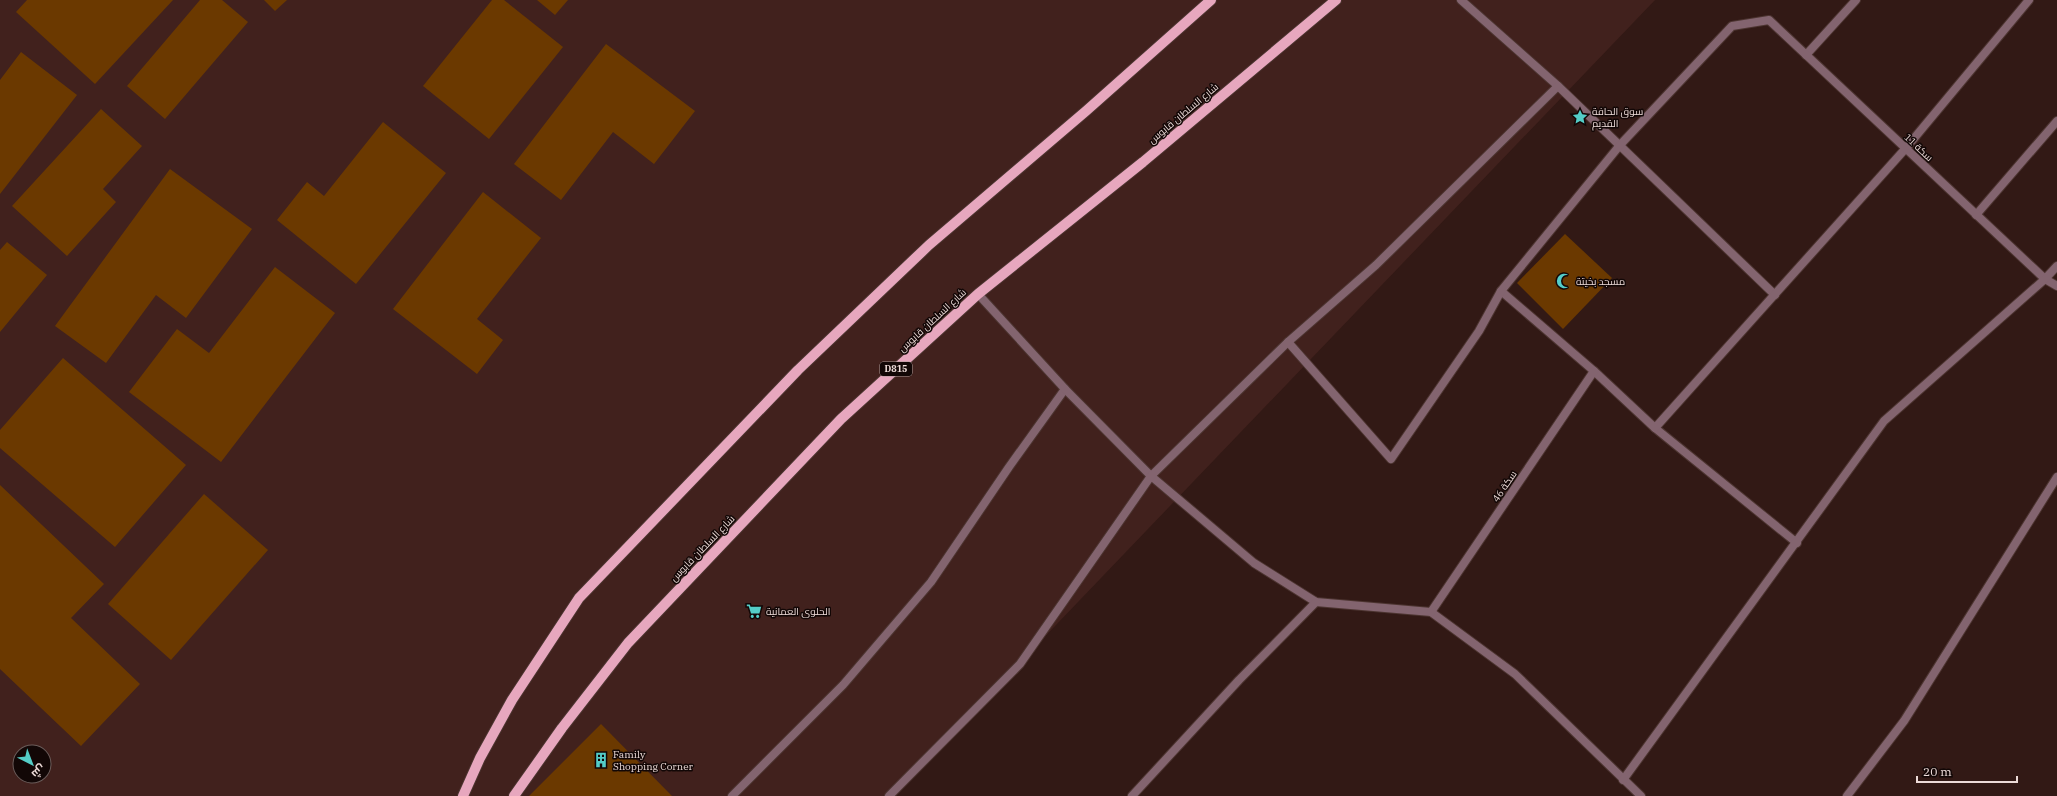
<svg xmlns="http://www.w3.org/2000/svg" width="2057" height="796" font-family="'IBM Plex Serif',Cairo,serif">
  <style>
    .built { fill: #41211d; fill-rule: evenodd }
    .building { fill: #6b3900 }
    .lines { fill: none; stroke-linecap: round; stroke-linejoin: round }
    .lane-casing { stroke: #4c3430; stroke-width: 10 }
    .street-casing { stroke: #4c3430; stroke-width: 10 }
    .primary-casing { stroke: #4c3430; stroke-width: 12 }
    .lane { stroke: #83646f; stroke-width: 8 }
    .street { stroke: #83646f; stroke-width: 8 }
    .primary { stroke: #e7a7be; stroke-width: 10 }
    .labels { text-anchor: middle; stroke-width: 3; stroke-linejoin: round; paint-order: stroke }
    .shield { fill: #120706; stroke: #ab9b99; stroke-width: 1 }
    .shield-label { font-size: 9px; font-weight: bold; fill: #eddbd8 }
    .poi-label { font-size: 10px; fill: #eddbd8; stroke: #120706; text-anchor: start }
    .street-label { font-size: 10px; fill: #eddbd8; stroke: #120706 }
  </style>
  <rect width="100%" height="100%" fill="#321915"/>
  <path class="built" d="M0,0H1655L892,796H0ZM20,752H44V776H20Z"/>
  <g class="building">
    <path d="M27,0H173L95,84L16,12Z"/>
    <path d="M200,0H222L248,22L165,119L127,86Z"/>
    <path d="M264,0H287L275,11Z"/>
    <path d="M492,0H504L563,47L489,139L423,86Z"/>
    <path d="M537,0H568L555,15Z"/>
    <path d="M606,44L695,111L654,164L613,132L561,200L514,164Z"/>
    <path d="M21,52L77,95L0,194V80Z"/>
    <path d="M101,109L142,146L103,189L116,202L67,256L12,206Z"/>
    <path d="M383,122L446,173L356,284L277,220L307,182L324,196Z"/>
    <path d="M170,169L252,229L186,318L156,295L106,363L55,326Z"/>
    <path d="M483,192L541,238L477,319L503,340L477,374L393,309Z"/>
    <path d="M1565,234L1612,278L1563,329L1517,283Z"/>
    <path d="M7,242L47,275L0,332V250Z"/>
    <path d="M275,267L335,313L221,462L129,392L177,329L209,353Z"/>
    <path d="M63,358L186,465L115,547L0,448V430Z"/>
    <path d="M0,485L104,584L71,618L140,684L81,746L0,669Z"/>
    <path d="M204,494L268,550L171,660L108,604Z"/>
    <path d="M601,724L672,796H529Z"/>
  </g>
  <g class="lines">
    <g class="lane-casing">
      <g id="lane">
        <path d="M1906,148L2029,0"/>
        <path d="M1655,428L1797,543"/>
        <path d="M732,796L843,685L931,582L1009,467L1065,389"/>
      </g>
    </g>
    <g class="street-casing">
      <g id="street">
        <path d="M1461,0L1558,86L1775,295"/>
        <path d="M1806,55L1856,0"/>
        <path d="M1976,215L2057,121"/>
        <path d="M1501,291L1594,371L1655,428L1906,148"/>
        <path d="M978,294L1065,389L1151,476L1254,563L1316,602L1431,612L1515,674L1641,796"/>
        <path d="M1288,342L1391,459L1479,331L1501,291L1620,145L1732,26L1769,20L2045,279L2057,286"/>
        <path d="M1431,612L1594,371"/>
        <path d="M1623,780L1884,421L2045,279L2057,266"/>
        <path d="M889,796L1020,664L1151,476L1288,342L1376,265L1558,86"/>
        <path d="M1132,796L1239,680L1316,602"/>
        <path d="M1847,796L1904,721L2057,477"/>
      </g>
    </g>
    <g class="primary-casing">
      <g id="primary">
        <path d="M463,796L480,758L512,700L579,598L798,370L929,245L1086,111L1211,0"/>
        <path d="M514,796L562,728L628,643L841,419L978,294L1143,162L1336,0"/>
      </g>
    </g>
    <use href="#lane" class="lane"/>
    <use href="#street" class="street"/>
    <use href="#primary" class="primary"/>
  </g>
  <defs>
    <g id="sight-bare" transform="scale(1.2)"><path d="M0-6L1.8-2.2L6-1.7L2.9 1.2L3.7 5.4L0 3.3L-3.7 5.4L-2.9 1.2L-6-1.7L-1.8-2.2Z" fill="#54cdc7" stroke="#120706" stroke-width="2.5" paint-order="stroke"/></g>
    <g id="mosque-bare" transform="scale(1.2)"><path d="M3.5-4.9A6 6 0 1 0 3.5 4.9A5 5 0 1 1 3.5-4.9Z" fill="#54cdc7" stroke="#120706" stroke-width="2.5" paint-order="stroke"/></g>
    <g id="supermarket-bare" transform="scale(1.2)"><path d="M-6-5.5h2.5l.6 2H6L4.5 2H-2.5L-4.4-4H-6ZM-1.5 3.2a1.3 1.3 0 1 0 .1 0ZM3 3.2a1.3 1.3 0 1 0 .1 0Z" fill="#54cdc7" stroke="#120706" stroke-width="2.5" paint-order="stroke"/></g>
    <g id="building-bare" transform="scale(1.2)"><path d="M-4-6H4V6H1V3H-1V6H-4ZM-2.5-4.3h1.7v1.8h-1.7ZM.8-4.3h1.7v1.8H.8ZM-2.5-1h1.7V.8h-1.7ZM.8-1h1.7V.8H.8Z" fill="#54cdc7" stroke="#120706" stroke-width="2.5" paint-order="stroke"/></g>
  </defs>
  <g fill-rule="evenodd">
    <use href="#sight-bare" x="1580" y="117"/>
    <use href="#mosque-bare" x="1564" y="281"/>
    <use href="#supermarket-bare" x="754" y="611"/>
    <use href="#building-bare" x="601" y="760"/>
  </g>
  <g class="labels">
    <rect class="shield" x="880" y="362" width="32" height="14" rx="3"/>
    <g class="shield-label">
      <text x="896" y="372">D815</text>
    </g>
    <g class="poi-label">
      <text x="1592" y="115">سوق الحافة<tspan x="1592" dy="12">القديم</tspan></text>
      <text x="1576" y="285">مسجد بخيتة</text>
      <text x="766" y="615">الحلوى العمانية</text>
      <text x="613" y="758">Family<tspan x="613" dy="12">Shopping Corner</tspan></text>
    </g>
    <g class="street-label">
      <text transform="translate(1183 113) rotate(-40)" y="4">شارع السلطان قابوس</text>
      <text transform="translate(1919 147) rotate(43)" y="4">سكة 11</text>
      <text transform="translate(932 320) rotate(-43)" y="4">شارع السلطان قابوس</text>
      <text transform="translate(1504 486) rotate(-56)" y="4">سكة 46</text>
      <text transform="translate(702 548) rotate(-46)" y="4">شارع السلطان قابوس</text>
    </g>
  </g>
  <g transform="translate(32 764) rotate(138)"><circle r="19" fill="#120706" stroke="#6a5c5a"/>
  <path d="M0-3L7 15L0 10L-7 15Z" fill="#54cdc7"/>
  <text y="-6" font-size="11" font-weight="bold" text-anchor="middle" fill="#eddbd8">ش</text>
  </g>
  <path d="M1917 776v6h100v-6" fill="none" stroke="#eddbd8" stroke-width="2"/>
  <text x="1923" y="776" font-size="12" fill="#eddbd8" stroke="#120706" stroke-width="3" paint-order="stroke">20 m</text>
</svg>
